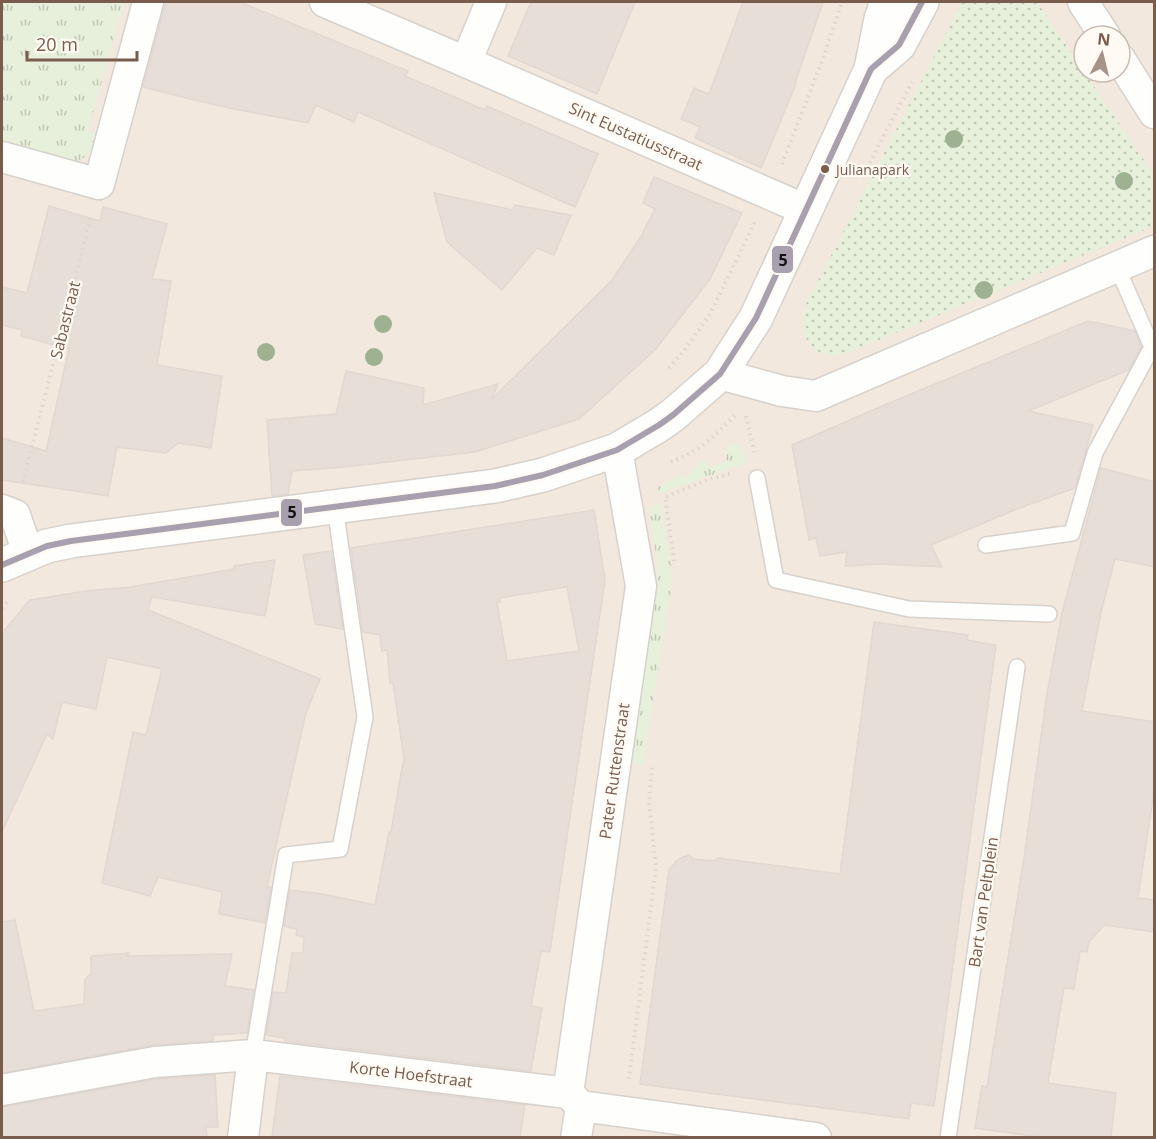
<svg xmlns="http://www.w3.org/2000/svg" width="1156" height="1139" font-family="'Open Sans',sans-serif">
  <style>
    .residential { fill: #f2e8de; fill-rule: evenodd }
    .grass { fill: url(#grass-tufts) }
    .park { fill: url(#park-dots) }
    .building { fill: #e6ded7; stroke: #e2d8d2; stroke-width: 1.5; fill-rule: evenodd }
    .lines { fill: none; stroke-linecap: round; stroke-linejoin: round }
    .service-casing { stroke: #d7d1cb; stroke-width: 18 }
    .minor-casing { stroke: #d7d1cb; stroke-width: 33 }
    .tertiary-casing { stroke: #d7d1cb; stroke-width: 36 }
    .path { stroke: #dcd5d0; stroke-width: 4; stroke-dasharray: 1.5 4.5; stroke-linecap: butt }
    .service { stroke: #fefefd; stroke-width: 15 }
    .minor { stroke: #fefefd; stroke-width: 30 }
    .tertiary { stroke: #fefefd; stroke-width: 33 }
    .bus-1-casing { stroke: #fffaf3; stroke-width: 10 }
    .bus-1 { stroke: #a89faf; stroke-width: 6 }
    .tree { fill: #9eb190 }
    .bus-dot { fill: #7a5c4d; stroke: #fffaf3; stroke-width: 2 }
    .labels { text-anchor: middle; stroke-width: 4.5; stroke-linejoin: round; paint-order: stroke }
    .bus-label { font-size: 14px; fill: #7a5c4d; stroke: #fffaf3; text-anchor: start }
    .street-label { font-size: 16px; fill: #7a5c4d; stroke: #fffaf3 }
    .line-badge { stroke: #fffaf3; stroke-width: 2 }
    .pale-badge-label { font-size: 16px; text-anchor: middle; font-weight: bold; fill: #111 }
  </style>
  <defs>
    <pattern id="grass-tufts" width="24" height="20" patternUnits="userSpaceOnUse" patternTransform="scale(1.5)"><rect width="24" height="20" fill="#e7f0db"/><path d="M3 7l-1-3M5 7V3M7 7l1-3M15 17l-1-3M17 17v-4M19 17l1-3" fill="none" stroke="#c0c6b4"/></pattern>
    <pattern id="park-dots" width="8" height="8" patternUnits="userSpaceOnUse" patternTransform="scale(1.5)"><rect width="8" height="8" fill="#e7f0db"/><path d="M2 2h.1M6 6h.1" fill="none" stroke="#c0c6b4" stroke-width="1.8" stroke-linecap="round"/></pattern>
  </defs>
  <rect width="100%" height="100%" fill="#f9f5f0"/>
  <path class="residential" d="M2,2H1154V1137H2ZM1084,36H1120V72H1084Z"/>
  <g class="grass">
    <path d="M2,2H124L88,131L98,134C94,148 89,158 74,162L2,144Z"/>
    <path d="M737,442L748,462L659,494L658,487L682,474L684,478L692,474L690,469L706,460L711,468L727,460L723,450Z"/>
    <path d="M662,504L673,578L643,766L631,764L658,583V569L649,506Z"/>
  </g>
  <path class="park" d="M962,2H1037L1154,175V226L850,352C817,364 797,340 804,308Z"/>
  <g class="building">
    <path d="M165,2H240L408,71L405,76L459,99L485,110L487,106L598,154L575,207L358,112L354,122L316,105L308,123L229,108L190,99L143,87L165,6Z"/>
    <path d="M531,2H635L597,94L508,56Z"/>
    <path d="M743,2H823L795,83L796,84L761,168L695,138L700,127L681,119L694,88L709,94Z"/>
    <path d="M654,177L742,213L710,279L655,350L579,419L475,452L344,467L292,471L288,494L272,496L267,420L336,414L346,371L424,388L423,405L498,384L492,399L612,280L640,238L655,209L643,203Z"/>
    <path d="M434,193L513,210L515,205L571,215L554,255L537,248L502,290L447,242Z"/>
    <path d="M49,206L100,221L103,207L167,224L152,279L171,281L157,365L222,376L211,448L178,443L166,453L117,447L108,496L2,480V438L46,451L69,349L21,336L22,330L2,325V287L27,293Z"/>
    <path d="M1088,321L1135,331L1141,347L1129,370L1028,411L1093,425L1075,488L1017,509L931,545L942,567L881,564L845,566L847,552L820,556L816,538L809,540L792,445L894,401Z"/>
    <path d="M1101,468L1155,482V567L1115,559L1101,612L1082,711L1155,722V785L1138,898L1155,900V932L1104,925L1089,942L1087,952L1080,951L1074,989L1064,988L1048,1083L1116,1093L1111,1137H1040L975,1128L982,1086L987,1087L1024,858L1047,694L1062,613Z"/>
    <path d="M594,510L605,580L550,952L541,951L531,1006L542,1008L531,1071L285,1041V1038L266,1035L273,992L286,993L292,953H303L304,937L296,935L297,929L284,926L290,890L323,894L375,905L389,832H391L402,768L404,759L393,683H390L387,650L382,651L380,635L363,632L351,548ZM567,587L579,651L507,661L497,602H500L499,598Z"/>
    <path d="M331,551L343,629L315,624L303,555Z"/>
    <path d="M275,560L265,616L152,597L148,610L320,679L306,713L283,814L267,887H271L265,923L219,914L222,892L158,877L150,896L102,883L133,732L146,735L162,669L107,657L96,709L62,702L53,739L47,734L2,832V633L30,600L86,591L131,587L234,569V566Z"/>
    <path d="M874,622L968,635L967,640L996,645L934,1106L911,1103L909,1119L640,1084L669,870L676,861L683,857L689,855L693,859L715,861L718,858L840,874Z"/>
    <path d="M15,920L34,1011L84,1004L85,979L91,974V956L129,953L127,956L232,954L225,986L254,990L247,1033L213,1035V1041L152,1045L2,1073V922Z"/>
    <path d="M215,1075L218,1127H206L207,1137H2V1107L157,1079Z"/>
    <path d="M280,1076L525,1105L520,1137H272Z"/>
  </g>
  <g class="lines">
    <g class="service-casing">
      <g id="service">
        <path d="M757,478L776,580L909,609L1049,614"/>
        <path d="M986,545L1072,533L1095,453L1152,347L1117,267"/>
        <path d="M253,1055L286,855L340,849L365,717L335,507"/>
        <path d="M948,1138L1017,667"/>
      </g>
    </g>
    <g class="minor-casing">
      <g id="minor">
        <path d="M325,2L466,62L806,210"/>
        <path d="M1083,2L1105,36"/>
        <path d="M1120,59L1154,113"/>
        <path d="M466,62L491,2"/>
        <path d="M2,157L99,184L148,2"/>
        <path d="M720,374L782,391L816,396L1154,251"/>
        <path d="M2,510L15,515L28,553"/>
        <path d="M2,1090L155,1062L253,1055L568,1093L581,1106L816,1138"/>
        <path d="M568,1093L641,586L617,450"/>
        <path d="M243,1138L253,1055"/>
        <path d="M576,1138L581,1106"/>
      </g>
    </g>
    <g class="tertiary-casing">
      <g id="tertiary">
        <path d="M871,69L899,45L922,2"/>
        <path d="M2,565L47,546L71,541L495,486L543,475L617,450L659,425L673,415L720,374L756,318L871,69L881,19L887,2"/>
      </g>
    </g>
    <g class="path">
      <path d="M782,164L821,64L842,2"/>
      <path d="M867,168L912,82"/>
      <path d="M669,368L686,348L710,314L755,222"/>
      <path d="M746,416L754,452"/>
      <path d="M671,462C697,453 719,433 737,413"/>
      <path d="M23,482L91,216"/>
      <path d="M674,561L665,497L707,480L733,473"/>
      <path d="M2,608L9,600"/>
      <path d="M629,1079L656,867L649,802L652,767"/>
    </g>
    <use href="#service" class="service"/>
    <use href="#minor" class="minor"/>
    <use href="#tertiary" class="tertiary"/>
    <g class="bus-1-casing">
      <path id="bus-1" d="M2,565L47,546L71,541L495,486L543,475L617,450L659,425L673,415L720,374L756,318L871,69L899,45L922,2"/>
    </g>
    <use href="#bus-1" class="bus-1"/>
  </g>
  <g class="tree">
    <circle cx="954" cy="139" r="9"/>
    <circle cx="1124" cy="181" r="9"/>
    <circle cx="984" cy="290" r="9"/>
    <circle cx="383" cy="324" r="9"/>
    <circle cx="266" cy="352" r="9"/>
    <circle cx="374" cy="357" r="9"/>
  </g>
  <circle class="bus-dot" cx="825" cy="169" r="5"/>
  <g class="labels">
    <g class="bus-label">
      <text x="836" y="175">Julianapark</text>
    </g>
    <g class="street-label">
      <text transform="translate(636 136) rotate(24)" y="6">Sint Eustatiusstraat</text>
      <text transform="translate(65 320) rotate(-76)" y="6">Sabastraat</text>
      <text transform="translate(614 771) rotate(-82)" y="6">Pater Ruttenstraat</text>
      <text transform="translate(983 902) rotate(-82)" y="6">Bart van Peltplein</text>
      <text transform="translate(411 1074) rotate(7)" y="6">Korte Hoefstraat</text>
    </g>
  </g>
  <g class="line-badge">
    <rect x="771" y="245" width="23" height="29" rx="6" fill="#a89faf"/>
    <rect x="280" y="498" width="23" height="29" rx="6" fill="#a89faf"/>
  </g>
  <g class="pale-badge-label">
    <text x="783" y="266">5</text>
    <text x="292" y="518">5</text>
  </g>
  <rect width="1156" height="1139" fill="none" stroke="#7a5c4d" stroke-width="6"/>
  <g transform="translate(1102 54) rotate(7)"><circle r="28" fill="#fffaf3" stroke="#cabbb1" stroke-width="1.5"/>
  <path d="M0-4.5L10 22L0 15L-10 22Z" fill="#a69286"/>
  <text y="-9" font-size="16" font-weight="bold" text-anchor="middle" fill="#7a5c4d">N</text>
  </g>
  <path d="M27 51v9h110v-9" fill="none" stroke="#7a5c4d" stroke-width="3"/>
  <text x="36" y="51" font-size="18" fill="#7a5c4d" stroke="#fffaf3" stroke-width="4.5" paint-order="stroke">20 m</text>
</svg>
